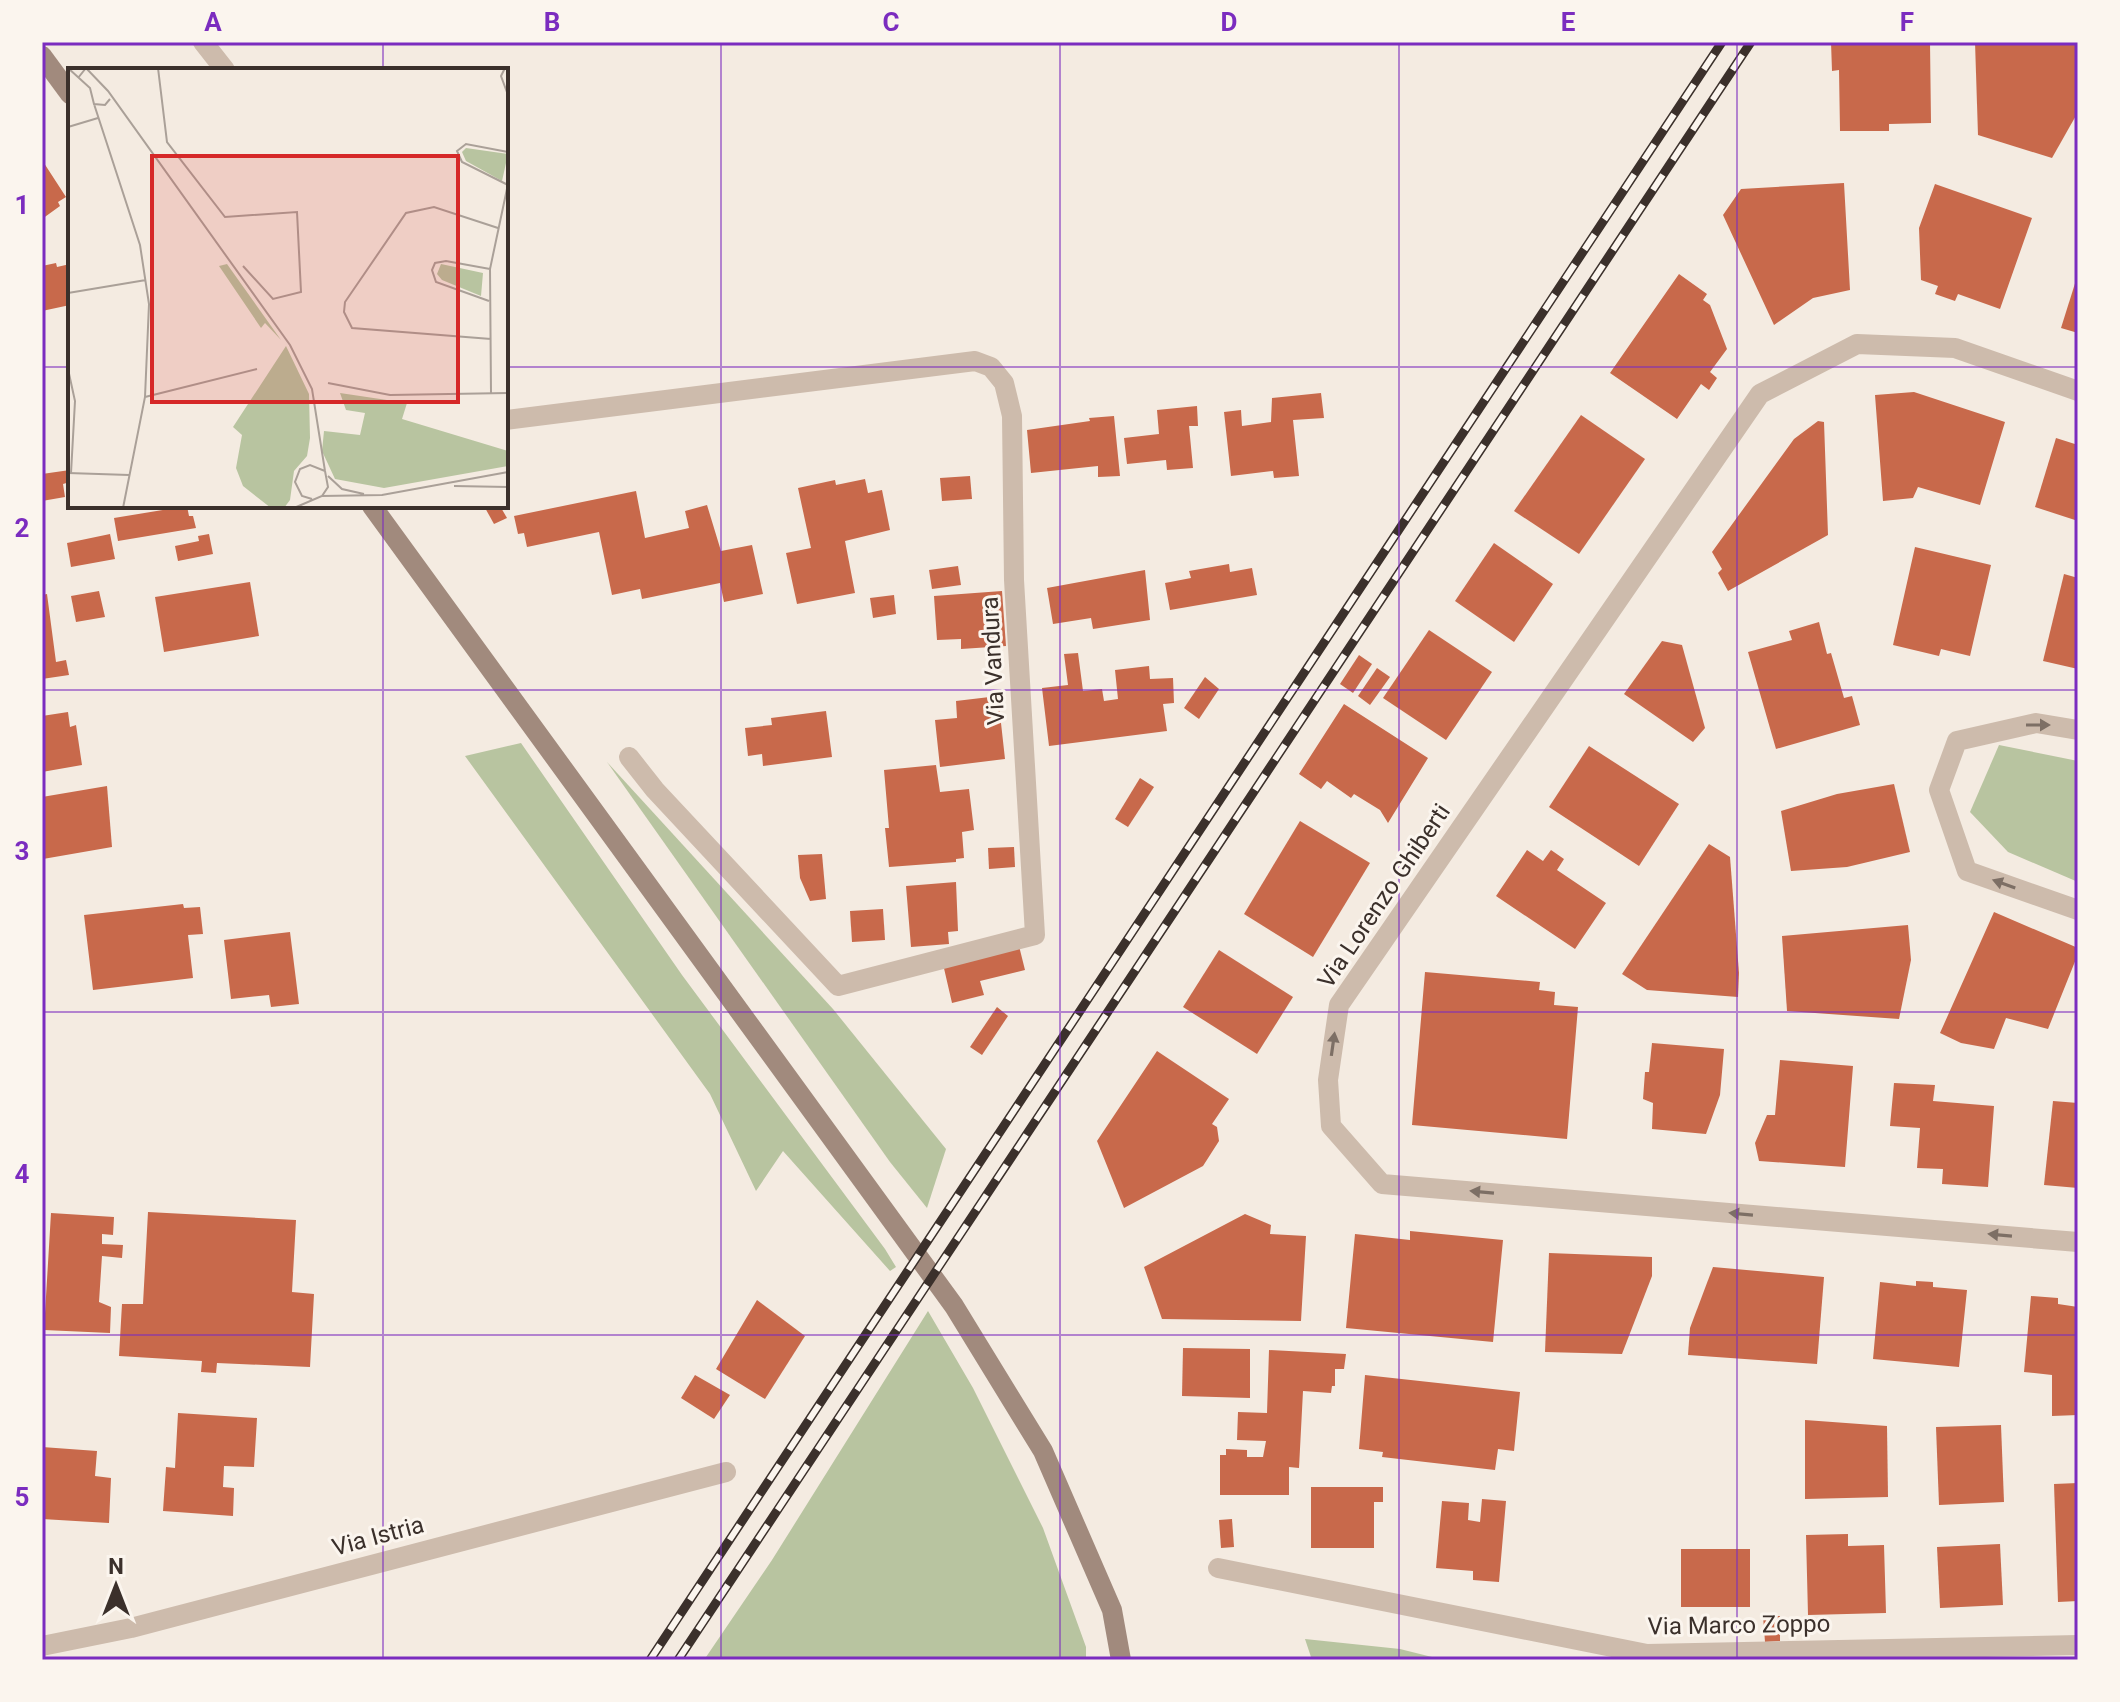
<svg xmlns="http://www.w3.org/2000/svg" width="2120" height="1702" font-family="Roboto,sans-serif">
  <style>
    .green { fill: #b8c4a0 }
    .building { fill: #c8694b }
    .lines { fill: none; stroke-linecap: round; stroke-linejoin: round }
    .minor { stroke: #cdbbac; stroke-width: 20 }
    .secondary { stroke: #a18a7d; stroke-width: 20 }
    .rail-casing { stroke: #3b302b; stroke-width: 9 }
    .rail { stroke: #fbf5ee; stroke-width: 6; stroke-dasharray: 18; stroke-linecap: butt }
    .oneway { fill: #7d6f65 }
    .grid { fill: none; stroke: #7b2cbf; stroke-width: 2; stroke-opacity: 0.55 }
    .labels { text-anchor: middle; stroke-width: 6; stroke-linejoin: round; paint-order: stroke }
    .street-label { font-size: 24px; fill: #3b302b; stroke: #fbf5ee }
    .inset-road { fill: none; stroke: #aaa098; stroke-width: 2 }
    .view { fill: #d62828; fill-opacity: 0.15; stroke: #d62828; stroke-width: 4 }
    .inset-edge { fill: none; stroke: #3b302b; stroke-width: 4 }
    .neatline { fill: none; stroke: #7b2cbf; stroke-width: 3 }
    .grid-label { font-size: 26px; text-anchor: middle; font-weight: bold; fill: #7b2cbf }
  </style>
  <rect width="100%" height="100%" fill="#f4ebe1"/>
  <g class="green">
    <path d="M521,743L682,975L885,1249L896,1267L890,1271L783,1151L756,1191L710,1094L465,756Z"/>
    <path d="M1999,745L2078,761V882L2008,852L1970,812Z"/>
    <path d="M607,762L833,1009L946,1149L927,1208L890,1162Z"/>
    <path d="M928,1311L973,1388L1043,1528L1086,1647V1660H704L772,1560Z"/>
    <path d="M1305,1639L1400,1649L1444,1660H1312Z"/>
  </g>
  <g class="building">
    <path d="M1831,42H1930L1931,123L1889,124V131H1840L1839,70L1832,71Z"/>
    <path d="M1975,42H2078V112L2052,158L1978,135Z"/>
    <path d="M42,160L66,197L58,202L60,206L42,219Z"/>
    <path d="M1844,183L1850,290L1813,298L1774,325L1723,215L1741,189Z"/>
    <path d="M1935,184L2032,218L2000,309L1958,294L1955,301L1935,294L1938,286L1921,280L1919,228Z"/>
    <path d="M56,263L57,267L70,264V305L42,311V266Z"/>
    <path d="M1679,274L1707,294L1703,300L1710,305L1727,349L1710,372L1717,378L1709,390L1701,384L1677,419L1610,373Z"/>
    <path d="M2077,277H2078V333L2061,328Z"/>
    <path d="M1914,392L2005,422L1980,505L1918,487L1913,498L1883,501L1875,395Z"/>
    <path d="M1321,393L1324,418L1293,420L1299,476L1274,478L1273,471L1231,476L1224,412L1241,410L1242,426L1271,422L1272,398Z"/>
    <path d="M1197,406L1198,426H1189L1193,468L1167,470L1166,460L1127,464L1124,438L1159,434L1157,410Z"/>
    <path d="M1581,415L1645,459L1579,554L1514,511Z"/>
    <path d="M1114,416L1120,476L1098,477V466L1031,473L1027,430L1090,421L1089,418Z"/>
    <path d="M1818,421L1824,422L1828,535L1728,591L1718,573L1722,569L1712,552L1794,439Z"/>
    <path d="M2056,438L2078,445V521L2035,507Z"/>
    <path d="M70,470V482L63,484L65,497L42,501V474Z"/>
    <path d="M970,476L972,499L942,501L940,478Z"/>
    <path d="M865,479L868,493L882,490L890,530L845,541L855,593L797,604L786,553L811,548L798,488L835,480L836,485Z"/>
    <path d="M636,491L645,538L689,528L685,511L707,505L721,551L752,545L763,594L724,602L720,583L642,599L640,589L612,595L599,532L527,547L524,533L518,534L514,516Z"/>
    <path d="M187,506L189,516H193L196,528L118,541L114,518Z"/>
    <path d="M484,506H500L507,518L494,524Z"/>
    <path d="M110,534L115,559L71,567L67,543Z"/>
    <path d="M209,534L213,554L178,561L175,546L199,541L198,536Z"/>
    <path d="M1494,543L1553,584L1514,642L1455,601Z"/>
    <path d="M1915,547L1991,565L1970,656L1941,649L1939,656L1893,645Z"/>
    <path d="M1229,564L1230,572L1252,568L1257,595L1170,610L1165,583L1191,578L1189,571Z"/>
    <path d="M958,566L961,585L932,589L929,570Z"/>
    <path d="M1145,570L1150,620L1093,629L1091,618L1053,624L1047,588Z"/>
    <path d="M2064,574L2078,578V669L2043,661Z"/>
    <path d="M250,582L259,636L164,652L155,597Z"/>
    <path d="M99,591L105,617L76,622L71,596Z"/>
    <path d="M1002,591L1006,646L961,649V639L937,640L934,596Z"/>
    <path d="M47,594L56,662L66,660L69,675L42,679V595Z"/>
    <path d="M894,595L896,614L873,618L870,598Z"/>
    <path d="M1819,622L1827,654L1831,653L1844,698L1852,696L1860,725L1776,749L1748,652L1792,640L1789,631Z"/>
    <path d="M1429,630L1492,672L1446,740L1383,698Z"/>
    <path d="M1662,641L1682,645L1705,728L1693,742L1624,694Z"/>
    <path d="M1078,653L1083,691L1102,689L1104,701L1118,699L1115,670L1149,666L1150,679L1173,678L1174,703L1163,704L1167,731L1049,746L1042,688L1068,685L1064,654Z"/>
    <path d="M1359,655L1372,664L1353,693L1340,684Z"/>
    <path d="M1377,668L1390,677L1370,705L1358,696Z"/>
    <path d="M1205,677L1219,689L1199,719L1184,708Z"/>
    <path d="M998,696L1005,759L940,767L935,720L957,718L956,701Z"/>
    <path d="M1344,704L1428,758L1388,823L1380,810L1354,794L1351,798L1327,781L1321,789L1299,774Z"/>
    <path d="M826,711L832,757L763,766L762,754L748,756L745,728L772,725L771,718Z"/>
    <path d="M68,712L70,727L76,725L82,765L42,772V716Z"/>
    <path d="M1589,746L1679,804L1639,866L1549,807Z"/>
    <path d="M936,765L940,792L969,789L974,830L962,832L964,858L956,859V862L889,867L885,828H889L884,770Z"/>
    <path d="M1140,778L1154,787L1128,827L1115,819Z"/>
    <path d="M1894,784L1910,852L1847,867L1791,871L1781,811L1837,794Z"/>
    <path d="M107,786L112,847L43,859L42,797Z"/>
    <path d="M1300,821L1370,863L1313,957L1244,914Z"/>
    <path d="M1709,844L1730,857L1739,973L1738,997L1647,990L1622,974Z"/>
    <path d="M1014,847L1015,867L989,869L988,848Z"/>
    <path d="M1527,850L1543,861L1551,850L1564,859L1557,870L1606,903L1575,949L1496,896Z"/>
    <path d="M822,854L826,899L810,901L800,878L798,855Z"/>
    <path d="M956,882L958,931L948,932L949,944L911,947L906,886Z"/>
    <path d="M183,904L184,908L200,907L203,934L188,935L193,978L93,990L84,915Z"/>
    <path d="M883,909L885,940L852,942L850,911Z"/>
    <path d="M1994,912L2078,948V954L2048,1029L2006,1018L1994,1049L1961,1043L1940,1033Z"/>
    <path d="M1908,925L1911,960L1899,1019L1787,1011L1782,936Z"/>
    <path d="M290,932L299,1004L271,1007L269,995L231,999L224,940Z"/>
    <path d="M1019,946L1025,970L980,981L984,995L952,1003L943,964Z"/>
    <path d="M1219,950L1293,997L1257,1054L1183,1007Z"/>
    <path d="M1425,972L1540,982L1539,990L1555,992L1554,1005L1578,1007L1567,1139L1412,1125Z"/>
    <path d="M997,1007L1008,1016L982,1055L970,1047Z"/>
    <path d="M1652,1043L1724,1049L1720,1095L1706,1134L1652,1129L1653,1103L1643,1099L1645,1072H1649Z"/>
    <path d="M1157,1051L1229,1099L1212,1124L1217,1127L1219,1141L1203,1166L1124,1208L1097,1141Z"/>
    <path d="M1780,1060L1853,1066L1845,1167L1759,1161L1755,1143L1767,1115H1775Z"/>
    <path d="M1894,1083L1935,1085L1933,1101L1994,1106L1988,1187L1942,1184L1943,1169L1917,1168L1920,1128L1890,1126Z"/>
    <path d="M2053,1101L2078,1103V1188L2044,1185Z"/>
    <path d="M148,1212L296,1220L292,1292L314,1294L310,1367L217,1363L216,1373L201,1372L202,1361L119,1356L122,1304H143Z"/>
    <path d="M51,1213L114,1217L113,1235L102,1234V1244L123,1245L122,1258L102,1256L99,1302L111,1307L110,1333L44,1330Z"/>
    <path d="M1245,1214L1271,1225L1270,1234L1306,1236L1301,1321L1162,1319L1144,1267Z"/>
    <path d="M1410,1231L1503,1240L1493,1342L1346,1328L1355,1234L1410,1240Z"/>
    <path d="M1549,1253L1652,1257V1276L1622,1354L1545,1352Z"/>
    <path d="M1713,1267L1824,1277L1817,1364L1688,1355L1690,1328Z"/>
    <path d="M1916,1281L1933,1282V1287L1967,1290L1959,1367L1873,1359L1880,1282L1916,1286Z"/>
    <path d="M2031,1296L2058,1298V1304L2078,1307V1415L2052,1416V1375L2024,1372Z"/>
    <path d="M757,1300L805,1336L765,1399L716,1369Z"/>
    <path d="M1183,1348L1250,1349V1398L1182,1396Z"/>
    <path d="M1269,1350L1346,1354L1344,1369H1335V1386H1332L1331,1393L1303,1391L1299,1468L1289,1467V1495H1220V1455H1226V1449L1247,1450V1457H1263L1266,1441L1237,1440L1238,1412L1267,1413Z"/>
    <path d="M695,1375L730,1395L714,1419L681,1398Z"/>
    <path d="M1365,1375L1520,1392L1514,1451L1498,1449L1495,1470L1382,1457L1383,1452L1359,1449Z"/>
    <path d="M178,1413L257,1418L254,1467L224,1466L223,1487L234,1488L233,1516L163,1511L166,1467L175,1468Z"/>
    <path d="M1805,1420L1887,1426L1888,1497L1805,1499Z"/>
    <path d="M2001,1425L2004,1502L1939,1505L1936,1427Z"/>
    <path d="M42,1447L97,1451L95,1476L111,1478L109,1523L42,1519Z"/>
    <path d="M2078,1483V1601L2058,1602L2054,1484Z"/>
    <path d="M1311,1487H1383V1502H1374V1548H1311Z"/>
    <path d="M1482,1499L1506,1501L1499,1582L1473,1580V1571L1436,1568L1442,1501L1469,1503L1468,1520L1480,1522Z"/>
    <path d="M1232,1519L1234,1547L1221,1548L1219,1520Z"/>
    <path d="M1848,1534V1546L1884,1545L1886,1613L1808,1615L1806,1535Z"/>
    <path d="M2000,1544L2003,1605L1940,1608L1937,1547Z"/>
    <rect x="1681" y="1549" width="69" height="58"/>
    <path d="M1763,1616H1780V1641L1765,1642Z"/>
  </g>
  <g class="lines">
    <g class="minor">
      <path d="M203,42L225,70"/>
      <path d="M2078,391L1955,348L1857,344L1760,394L1339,1005L1328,1080L1331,1126L1382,1184L2078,1242"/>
      <path d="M506,420L975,361L991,367L1004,383L1012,416L1014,580L1035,935L838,986L655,790L629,757"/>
      <path d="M2078,730L2036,723L1957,741L1939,790L1967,871L2078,910"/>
      <path d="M1218,1568L1647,1654L2078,1645"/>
      <path d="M42,1646L131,1628L726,1472"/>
    </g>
    <g class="secondary">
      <path d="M42,56L70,94"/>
      <path d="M372,506L954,1306L1043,1451L1112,1610L1121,1660"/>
    </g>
    <g class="rail-casing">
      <g id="rail">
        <path d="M650,1660L1722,42"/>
        <path d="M678,1660L1751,42"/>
      </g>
    </g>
    <use href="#rail" class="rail"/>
  </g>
  <defs><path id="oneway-solid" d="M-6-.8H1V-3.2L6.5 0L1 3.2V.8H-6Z" transform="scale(2)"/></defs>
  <g class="oneway">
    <use href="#oneway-solid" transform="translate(2038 725)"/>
    <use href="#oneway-solid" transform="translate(2004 884) rotate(-160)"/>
    <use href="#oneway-solid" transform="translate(1333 1044) rotate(-82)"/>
    <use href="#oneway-solid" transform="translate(1482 1192) rotate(-175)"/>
    <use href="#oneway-solid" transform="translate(1741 1214) rotate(-175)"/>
    <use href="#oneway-solid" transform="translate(2000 1235) rotate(-175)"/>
  </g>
  <path class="grid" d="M383,42V70M721,42V1660M1060,42V1660M1399,42V1660M1737,42V1660M42,367H70M506,367H2078M383,506V1660M42,690H2078M42,1012H2078M42,1335H2078"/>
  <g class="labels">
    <g class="street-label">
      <text transform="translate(993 661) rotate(-93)" y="8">Via Vandura</text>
      <text transform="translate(1384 896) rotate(-56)" y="8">Via Lorenzo Ghiberti</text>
      <text transform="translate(378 1536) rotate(-15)" y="8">Via Istria</text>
      <text transform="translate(1739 1625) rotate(-1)" y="8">Via Marco Zoppo</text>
    </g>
  </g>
  <g transform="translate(68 68)">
    <rect width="440" height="440" fill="#f4ebe1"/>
    <path d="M398,80L440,86L434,113L398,93L394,84ZM159,196L213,272L197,255L193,260L151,198ZM373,196L415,205L413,228L374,212L369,206ZM218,278L241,326L242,370L239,388L226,403L222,432L216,440H203L175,418L168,400L174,367L165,359ZM272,325L339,335L334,351L440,383V398L316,420L267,411L254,383L256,363L292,367L297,345L278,342Z" fill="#b8c4a0"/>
    <path class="inset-road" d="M0,0L22,20L26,36L37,37L42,31M90,0L99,74L157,149L229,144L233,224L205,231L175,198M437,0L433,8L440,27M10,10L18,0L40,23L222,277L244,321L257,403M26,36L72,177L81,236L77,329L55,440M0,59L30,50M440,117L394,94L389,83L398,76L440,84M0,225L78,212M421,233L368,214L364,202L367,195L378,193L422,201M423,271L284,260L276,244L277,234L338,145L366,139L430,160M0,301L7,333L3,405M260,315L322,327L440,325M423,325L422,201L440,116M77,329L189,301M0,405L61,407M260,408L274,421L296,426M386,418L440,419M254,428L314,427L440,404M226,440L254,428L260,419L257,403L242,397L232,401L227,414L234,428L244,431"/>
    <path class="view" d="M84,88H390V334H84Z"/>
    <rect width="440" height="440" class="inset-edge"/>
  </g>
  <rect width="2120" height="1702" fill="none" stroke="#fbf5ee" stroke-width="88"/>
  <g transform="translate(116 1586)" stroke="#fbf5ee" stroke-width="6" paint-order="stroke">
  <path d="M0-6L14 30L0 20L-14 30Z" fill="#3b302b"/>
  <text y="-12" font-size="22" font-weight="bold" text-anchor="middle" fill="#3b302b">N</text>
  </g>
  <rect x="44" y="44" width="2032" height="1614" class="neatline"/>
  <g class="grid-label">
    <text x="213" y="31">A</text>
    <text x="552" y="31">B</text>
    <text x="891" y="31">C</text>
    <text x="1229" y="31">D</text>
    <text x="1568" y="31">E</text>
    <text x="1907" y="31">F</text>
    <text x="22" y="214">1</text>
    <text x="22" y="537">2</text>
    <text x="22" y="860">3</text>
    <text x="22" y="1183">4</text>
    <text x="22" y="1506">5</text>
  </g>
</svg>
